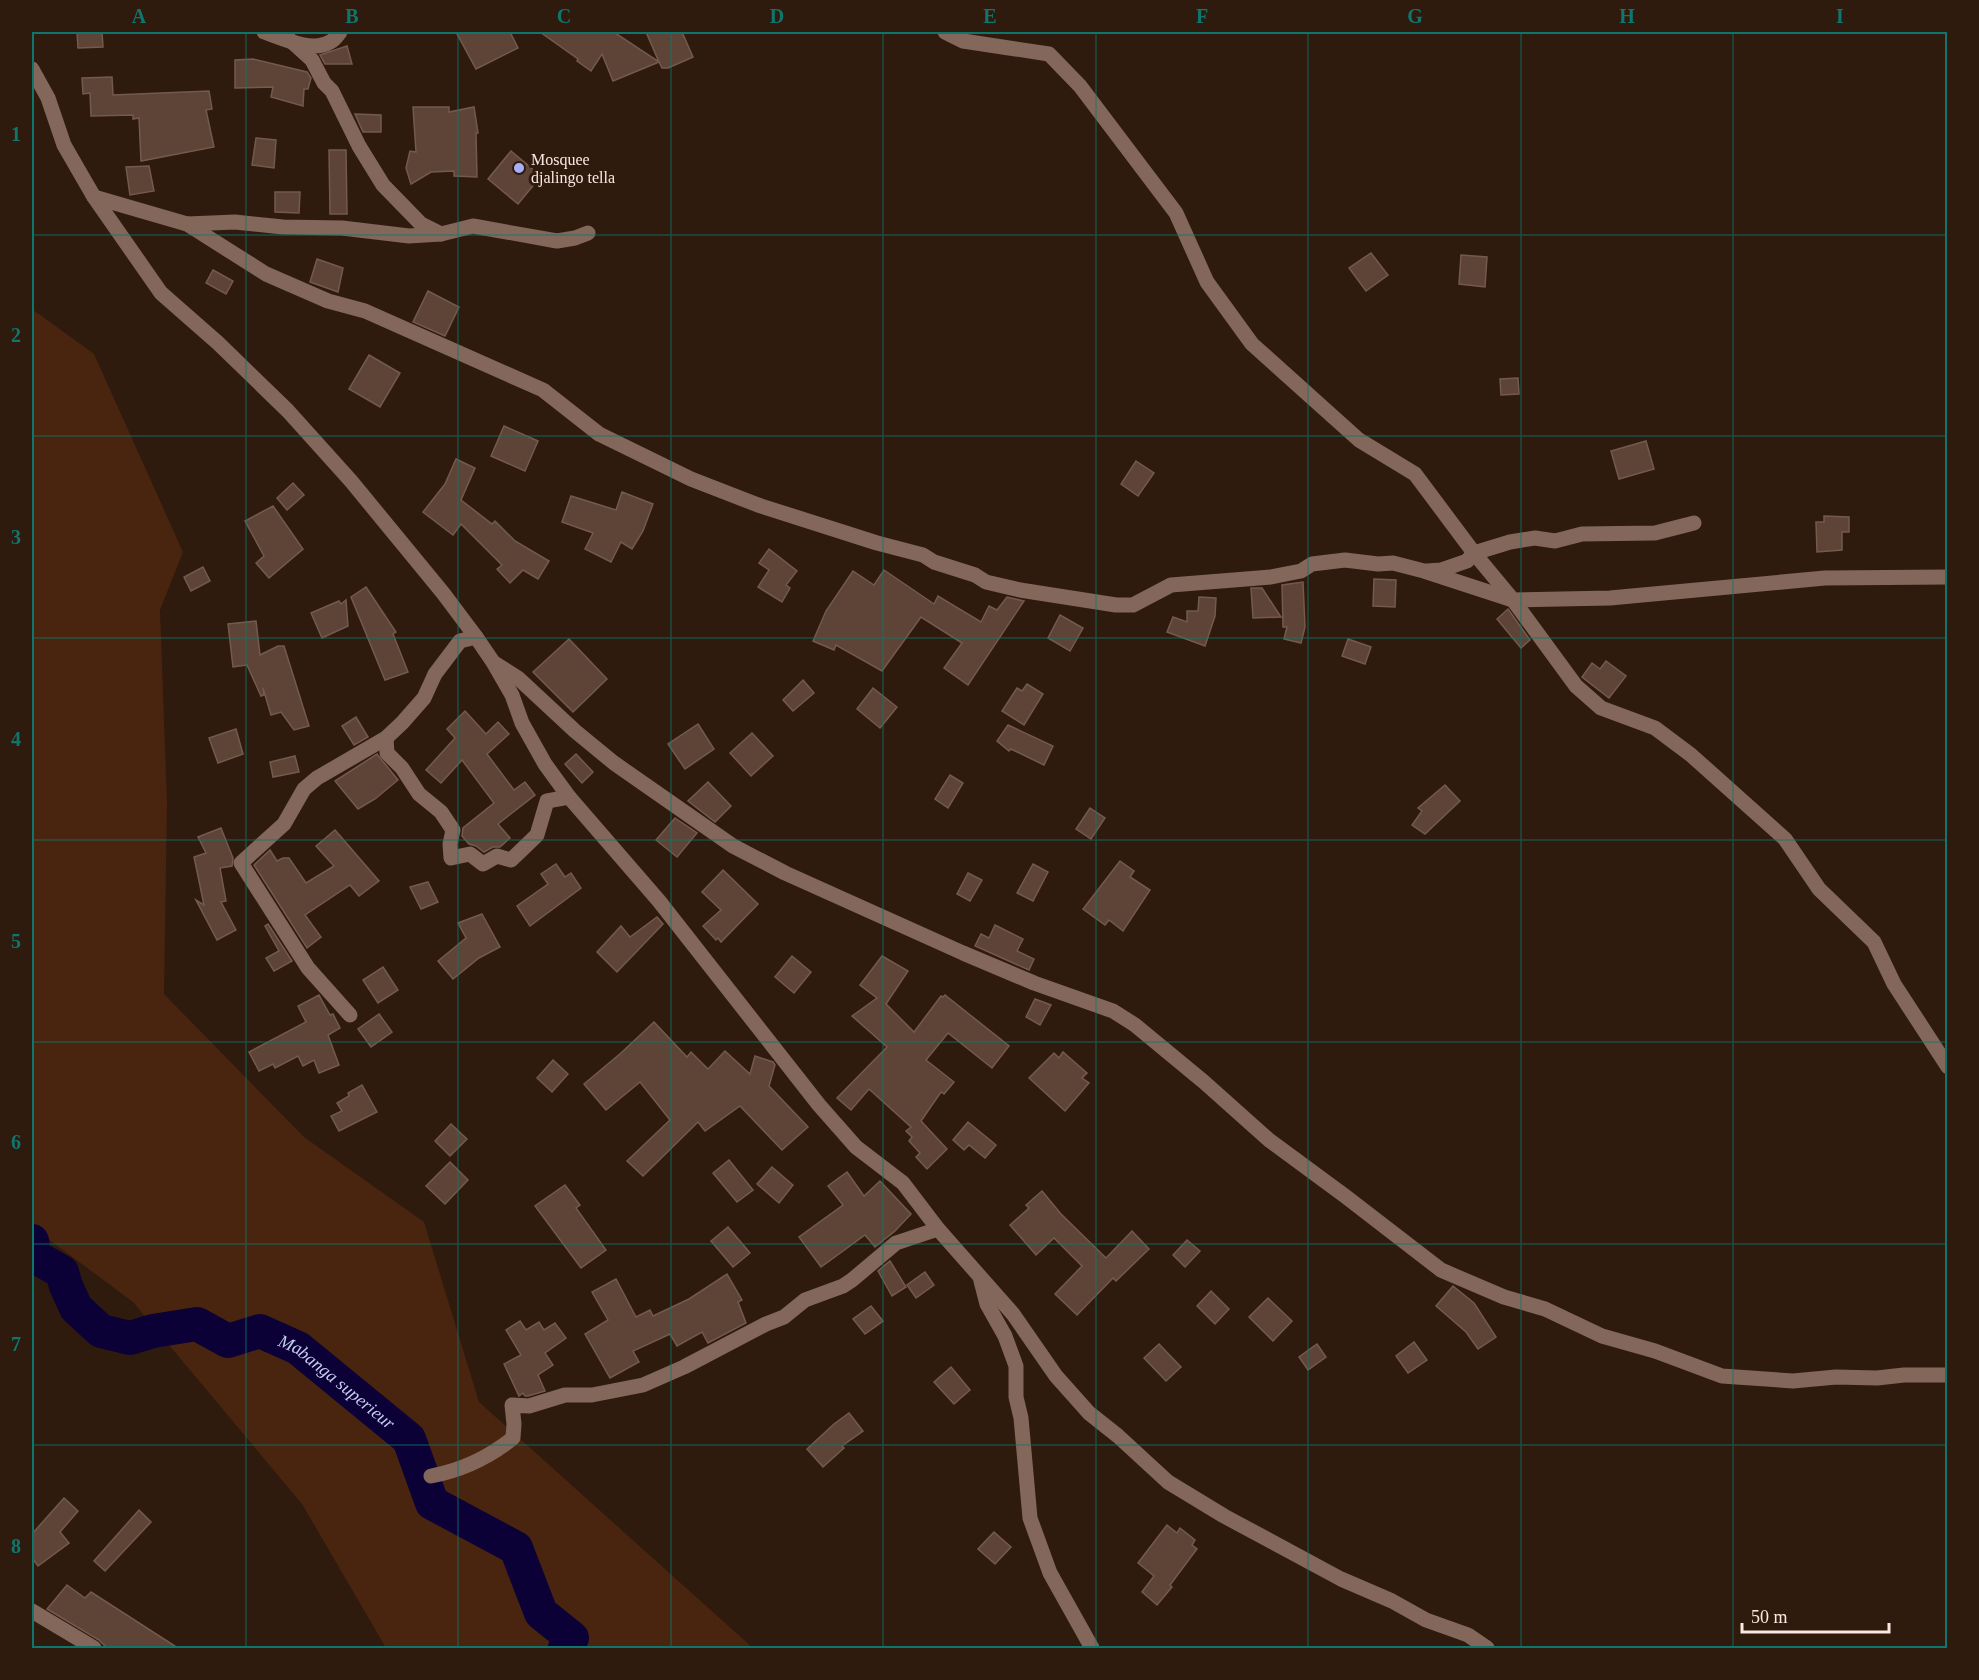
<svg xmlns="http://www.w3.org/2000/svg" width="1979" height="1680" font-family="Georgia,serif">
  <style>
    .green { fill: #49240f }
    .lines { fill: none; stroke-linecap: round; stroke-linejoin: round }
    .river { stroke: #0b0136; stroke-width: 34 }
    .building { fill: #5d4437; stroke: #745a4d; stroke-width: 1.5 }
    .minor { stroke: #82675a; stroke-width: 15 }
    .grid { fill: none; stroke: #0f766e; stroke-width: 1.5; stroke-opacity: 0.55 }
    .poi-dot { fill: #a8b0fc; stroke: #2f1a0e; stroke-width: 2 }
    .labels { text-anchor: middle; stroke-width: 6; stroke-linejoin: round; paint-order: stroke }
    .poi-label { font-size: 16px; fill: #f9e9e2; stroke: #2f1a0e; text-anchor: start }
    .water-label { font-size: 18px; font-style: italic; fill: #c6cbef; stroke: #2f1a0e }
    .neatline { fill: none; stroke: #0f766e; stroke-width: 2 }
    .grid-label { font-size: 20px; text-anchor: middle; font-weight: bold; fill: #0f766e }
  </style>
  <rect width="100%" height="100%" fill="#2f1a0e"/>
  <path class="green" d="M32,309L94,354L183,552L160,610L167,803L164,994L304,1137L424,1222L479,1402L753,1648H386L302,1504L133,1302L32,1227Z"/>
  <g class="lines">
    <path class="river" id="s1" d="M32,1241L34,1256L62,1272L66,1286L76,1308L101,1331L130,1338L153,1331L197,1324L228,1341L260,1331L298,1348L409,1439L432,1503L516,1548L541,1613L572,1638L565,1648"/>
  </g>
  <g class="building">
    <path d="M77,32H102L103,47L78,48Z"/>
    <path d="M456,32H510L518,48L476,69Z"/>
    <path d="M540,32H616L615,33L659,62L646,32H682L693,57L668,68H662L659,62L613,81L602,54L591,71L577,61L578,59Z"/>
    <path d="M347,46L352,64H325L320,55Z"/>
    <path d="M253,59L307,72L311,78L308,89H304L303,106L271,97L273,87L235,88V60Z"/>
    <path d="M112,77L113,95L209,91L212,109L206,110L214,147L141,161L139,118L133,119V115L91,116L90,93L83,94L82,78Z"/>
    <path d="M413,107H449V112L474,107L478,133H476L477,177L454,176V171L431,172L411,184L406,168L410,151L416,152Z"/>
    <path d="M355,114L381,115V132H363Z"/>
    <path d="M256,138L276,140L274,168L252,165Z"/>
    <path d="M329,150H346L347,214H330Z"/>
    <path d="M511,151L541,176L518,204L488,179Z"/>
    <path d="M149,166L154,191L130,195L126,167Z"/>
    <path d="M275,192H300L299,213L275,212Z"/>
    <path d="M1371,253L1388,275L1366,291L1349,268Z"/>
    <path d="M1461,255L1487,257L1485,287L1459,284Z"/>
    <path d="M317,259L343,268L338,292L310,282Z"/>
    <path d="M213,270L233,281L226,294L206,283Z"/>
    <path d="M428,291L459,307L445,336L413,322Z"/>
    <path d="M369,355L400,373L380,407L349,389Z"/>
    <path d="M1518,378L1519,394L1501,395L1500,379Z"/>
    <path d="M504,426L538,441L525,471L491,456Z"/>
    <path d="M1646,441L1654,469L1619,479L1611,451Z"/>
    <path d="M456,459L475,468L461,500L492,524L495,521L515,541L549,561L538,579L523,570L510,583L497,569L502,565L461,524L453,535L423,512L445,484Z"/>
    <path d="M1136,461L1154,473L1138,496L1121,484Z"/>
    <path d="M293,483L304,495L287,510L277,498Z"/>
    <path d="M622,492L653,504L643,531L632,549L621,542L611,562L585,549L593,533L562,522L571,496L616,510Z"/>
    <path d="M273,506L303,549L269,578L256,563L264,556L245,521Z"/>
    <path d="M1824,516L1849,517V532H1842V550L1817,552L1816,522H1824Z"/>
    <path d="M769,549L797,571L786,585L790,588L782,602L758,587L769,570L759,563Z"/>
    <path d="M203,567L210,581L191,591L184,577Z"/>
    <path d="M884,570L934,604L938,596L981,622L989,606L997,610L1007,597L1024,601L968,685L944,668L962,643L921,617L882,671L836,645L834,650L813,641L826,611L853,571L874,585Z"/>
    <path d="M1374,579L1396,580L1395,607L1373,606Z"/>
    <path d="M1303,582L1305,627L1301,643L1284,639L1287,627H1283L1282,585Z"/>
    <path d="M366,587L396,632L393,634L408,672L385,680L351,597Z"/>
    <path d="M1251,588H1262L1281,617L1253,618Z"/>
    <path d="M1199,597L1216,598L1215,616L1205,646L1167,632L1173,617L1187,622V611H1198Z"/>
    <path d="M346,600L348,626L322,638L311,613L339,601L341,604Z"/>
    <path d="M1508,609L1530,640L1521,648L1497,619Z"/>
    <path d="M1060,615L1083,628L1070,651L1048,638Z"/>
    <path d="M256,621L260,655L278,646H284L309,726L294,730L281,712L271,715L263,688L264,695L261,696L247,665L233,667L228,624Z"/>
    <path d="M569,639L607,679L573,712L533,672Z"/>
    <path d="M1348,639L1371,647L1365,664L1342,656Z"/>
    <path d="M1606,661L1626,676L1609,698L1582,677L1592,663L1600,669Z"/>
    <path d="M803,680L814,693L793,711L783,700Z"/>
    <path d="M1027,684L1043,694L1024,725L1002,711L1017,688L1022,691Z"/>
    <path d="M873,688L897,707L880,728L857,709Z"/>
    <path d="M465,711L486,734L498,722L509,734L487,754L514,790L525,782L535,795L498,824L510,838L500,847H493L484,852L476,846L469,844L462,836L463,828L494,803L462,760L441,783L426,770L455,738L447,729Z"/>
    <path d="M356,717L368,737L354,745L342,726Z"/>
    <path d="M698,724L714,749L685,769L668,744Z"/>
    <path d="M1008,725L1053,746L1044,765L1011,749L1009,751L997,741Z"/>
    <path d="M236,729L243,754L218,763L209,738Z"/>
    <path d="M752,733L773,756L751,776L730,753Z"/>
    <path d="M377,754L398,780L375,799L358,809L335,781Z"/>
    <path d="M576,754L593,772L582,783L565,764Z"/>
    <path d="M295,756L299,772L273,777L270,762Z"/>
    <path d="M950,775L963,783L948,808L935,799Z"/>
    <path d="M708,782L731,806L715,822L688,801Z"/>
    <path d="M1445,785L1460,801L1425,834L1412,825L1422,811L1418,808Z"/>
    <path d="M1090,808L1105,818L1091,839L1076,829Z"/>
    <path d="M675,818L697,833L677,857L656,840Z"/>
    <path d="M221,828L233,858L232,866L220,868L226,901L221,902L236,930L217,940L196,900L204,905L194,857L206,853L198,837Z"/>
    <path d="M335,830L379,881L359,896L350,885L305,915L321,937L307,948L254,865L270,850L277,861L283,858H289L306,883L334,866L316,846Z"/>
    <path d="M1120,861L1134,871L1130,877L1150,890L1123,931L1109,920L1105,925L1083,909Z"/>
    <path d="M556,864L565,877L571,873L581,888L530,926L517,906L548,884L541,874Z"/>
    <path d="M1033,864L1048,872L1033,901L1017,893Z"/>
    <path d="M723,870L758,904L721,942L718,938L716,940L703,926L721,910L702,892Z"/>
    <path d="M968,873L982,880L970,901L957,894Z"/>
    <path d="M428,882L438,902L421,909L410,887Z"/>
    <path d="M482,914L500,947L479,958L453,979L438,961L466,938L458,923Z"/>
    <path d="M657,917L663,924L617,972L597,952L621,926L630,937Z"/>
    <path d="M268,924L292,961L274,971L266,958L279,951L265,926Z"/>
    <path d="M995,925L1023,939L1017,951L1034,959L1029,970L975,946L981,934L989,938Z"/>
    <path d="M792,956L811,972L794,993L775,977Z"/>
    <path d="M882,956L908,971L886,1004L914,1032L941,996L943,997L945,995L1009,1046L992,1068L948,1033L926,1060L954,1082L944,1094L941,1092L921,1121L947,1149L927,1169L916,1157L920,1153L909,1141L912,1137L906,1131L911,1127L869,1089L851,1110L837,1098L887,1047L852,1016L877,998L860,985Z"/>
    <path d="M383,967L398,990L378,1003L363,980Z"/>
    <path d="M319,995L330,1015L333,1014L340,1028L328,1035L339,1065L319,1073L314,1060L303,1066L298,1056L275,1068L273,1064L259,1071L249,1052L306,1022L298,1006Z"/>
    <path d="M1035,999L1051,1005L1040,1025L1026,1017Z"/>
    <path d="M379,1014L392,1032L371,1047L358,1029Z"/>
    <path d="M654,1022L687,1057L691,1052L708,1069L725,1051L750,1074L755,1056L773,1062L775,1065L769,1086L808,1127L782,1150L740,1106L705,1131L698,1122L643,1176L627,1161L670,1120L640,1082L606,1110L584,1084L621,1053Z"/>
    <path d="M1063,1052L1087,1073L1082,1078L1089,1083L1065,1111L1029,1078L1054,1053L1059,1058Z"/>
    <path d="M553,1060L568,1074L552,1092L537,1078Z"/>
    <path d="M362,1085L377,1112L339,1131L331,1116L342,1111L337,1103L349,1096L348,1093Z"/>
    <path d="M968,1122L996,1145L985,1158L969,1145L964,1150L953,1140Z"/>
    <path d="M451,1124L467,1139L450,1156L435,1141Z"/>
    <path d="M729,1160L753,1190L737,1202L713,1173Z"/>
    <path d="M450,1162L468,1180L445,1204L426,1186Z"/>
    <path d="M772,1167L793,1185L779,1203L757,1184Z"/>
    <path d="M847,1172L864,1196L880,1181L911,1214L895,1231L875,1247L865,1235L821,1267L799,1237L843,1205L828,1186Z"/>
    <path d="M565,1185L580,1205L576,1208L606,1250L581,1268L535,1206Z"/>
    <path d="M1042,1191L1061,1214L1106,1258L1132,1231L1149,1249L1116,1281L1113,1278L1077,1315L1055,1294L1082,1266L1054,1238L1036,1255L1010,1225L1029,1208L1026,1205Z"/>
    <path d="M728,1227L750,1253L733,1267L711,1241Z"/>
    <path d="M1187,1240L1200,1251L1185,1267L1173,1255Z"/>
    <path d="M890,1261L906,1287L892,1296L878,1271Z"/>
    <path d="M925,1272L934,1285L916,1298L907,1285Z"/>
    <path d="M727,1274L742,1300L738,1302L746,1323L708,1343L702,1332L677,1346L670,1334L633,1351L639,1362L610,1378L585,1334L608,1320L592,1292L616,1279L636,1317L650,1310L653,1316L689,1299Z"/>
    <path d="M1453,1286L1474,1303L1496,1337L1478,1349L1466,1332L1436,1306Z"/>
    <path d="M1211,1291L1229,1309L1215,1324L1197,1306Z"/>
    <path d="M1268,1298L1292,1321L1273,1341L1249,1317Z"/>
    <path d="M871,1306L883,1321L865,1334L853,1319Z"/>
    <path d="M520,1321L526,1330L539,1322L544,1330L555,1323L566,1338L545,1353L553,1365L538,1375L545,1391L528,1396H525L523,1393L519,1396L504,1364L521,1355L506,1330Z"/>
    <path d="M1414,1342L1427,1360L1408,1373L1396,1356Z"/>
    <path d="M1159,1344L1181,1367L1166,1381L1144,1358Z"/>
    <path d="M1317,1344L1326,1357L1308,1370L1299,1357Z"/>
    <path d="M951,1367L970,1390L954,1404L934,1382Z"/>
    <path d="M849,1413L863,1431L842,1446L844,1448L823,1467L807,1449L834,1424Z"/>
    <path d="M64,1498L78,1511L60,1532L69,1543L38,1566L32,1558V1534Z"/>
    <path d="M139,1510L151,1522L105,1571L94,1561Z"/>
    <path d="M1167,1525L1177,1533L1180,1528L1195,1540L1192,1545L1197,1549L1170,1585L1172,1587L1157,1605L1142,1592L1154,1576L1138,1563Z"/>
    <path d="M994,1532L1011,1547L995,1564L978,1549Z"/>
    <path d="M67,1585L85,1598L91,1592L178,1648H107L99,1640L47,1609Z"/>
  </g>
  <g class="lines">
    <g class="minor">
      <path d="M264,32C282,38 312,53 330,42C334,40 338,35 340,32"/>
      <path d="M945,32L963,41L1049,54L1080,86L1176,213L1207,282L1252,344L1359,440L1415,474L1474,553L1513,600L1576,686L1601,708L1655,728L1691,755L1785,839L1819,889L1874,942L1894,984L1948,1067"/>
      <path d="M290,40L312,60L324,83L332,91L359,146L383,185L421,224L441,234"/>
      <path d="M32,69L48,98L64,145L94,197L161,293L218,343L288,411L351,481L443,593L476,637L493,662L512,695L522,723L545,764L569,797L659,901L819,1105L856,1147L903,1183L938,1229L1013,1314L1056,1376L1089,1413L1118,1436L1168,1482L1224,1516L1341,1579L1392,1601L1426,1620L1468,1635L1487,1648"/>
      <path d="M94,197L187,224L266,274L328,301L365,311L543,390L599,434L691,479L758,505L877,543L923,555L934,562L975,575L986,582L1020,590L1116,605H1133L1171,585L1271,577L1301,571L1312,564L1345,560L1378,564L1393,563L1424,571L1513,600L1610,598L1825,578L1948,577"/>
      <path d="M187,224L235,222L283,227L342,228L409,236L441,234L473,226L557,241L575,238L588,233"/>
      <path d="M1427,571L1441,570L1467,561L1474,553L1510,542L1535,538L1555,541L1582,534L1655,533L1694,523"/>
      <path d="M496,664L518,678L575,731L614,763L733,846L785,873L963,953L1034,983L1113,1011L1135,1025L1204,1082L1269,1140L1345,1196L1441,1270L1504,1297L1545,1309L1602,1336L1655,1351L1722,1376L1793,1381L1836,1377L1877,1378L1904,1375H1948"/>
      <path d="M386,738L387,753L402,768L419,794L441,812L453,830L450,844L451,858L470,854L483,864L497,856L511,860L537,835L547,801L569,797"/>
      <path d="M350,1015L308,968L241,863L284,824L304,789L317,778L386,738L402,723L424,698L435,674L460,641L476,637"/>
      <path d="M981,1281L987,1304L1005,1336L1016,1366V1397L1021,1418L1030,1518L1050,1573L1092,1648"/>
      <path d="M431,1476C463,1470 488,1458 513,1438L514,1424L512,1405L529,1406L565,1395H592L643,1385L684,1367L766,1324L784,1317L805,1300L843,1286L852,1280L896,1243L938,1229"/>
      <path d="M32,1611L94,1648"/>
    </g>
  </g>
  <path class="grid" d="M246,32V1648M458,32V1648M671,32V1648M883,32V1648M1096,32V1648M1308,32V1648M1521,32V1648M1733,32V1648M32,235H1948M32,436H1948M32,638H1948M32,840H1948M32,1042H1948M32,1244H1948M32,1445H1948"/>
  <circle class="poi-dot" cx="519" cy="168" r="6"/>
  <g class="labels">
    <g class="poi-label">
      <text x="531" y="165">Mosquee<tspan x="531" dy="18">djalingo tella</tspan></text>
    </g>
    <g class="water-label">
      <text dy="6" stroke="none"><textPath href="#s1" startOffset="380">Mabanga superieur</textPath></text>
    </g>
  </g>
  <rect width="1979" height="1680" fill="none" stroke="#2f1a0e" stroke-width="66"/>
  <path d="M1742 1623v9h147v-9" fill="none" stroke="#f9e9e2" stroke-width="3"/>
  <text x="1751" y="1623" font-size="18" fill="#f9e9e2" stroke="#2f1a0e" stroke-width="4.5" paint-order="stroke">50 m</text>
  <rect x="33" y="33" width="1913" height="1614" class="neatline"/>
  <g class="grid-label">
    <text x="139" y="23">A</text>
    <text x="352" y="23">B</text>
    <text x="564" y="23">C</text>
    <text x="777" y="23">D</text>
    <text x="990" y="23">E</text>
    <text x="1202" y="23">F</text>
    <text x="1415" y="23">G</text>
    <text x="1627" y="23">H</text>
    <text x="1840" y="23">I</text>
    <text x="16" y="141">1</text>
    <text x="16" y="342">2</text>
    <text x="16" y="544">3</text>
    <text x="16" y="746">4</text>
    <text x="16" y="948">5</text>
    <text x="16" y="1149">6</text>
    <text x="16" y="1351">7</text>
    <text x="16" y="1553">8</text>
  </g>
</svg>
